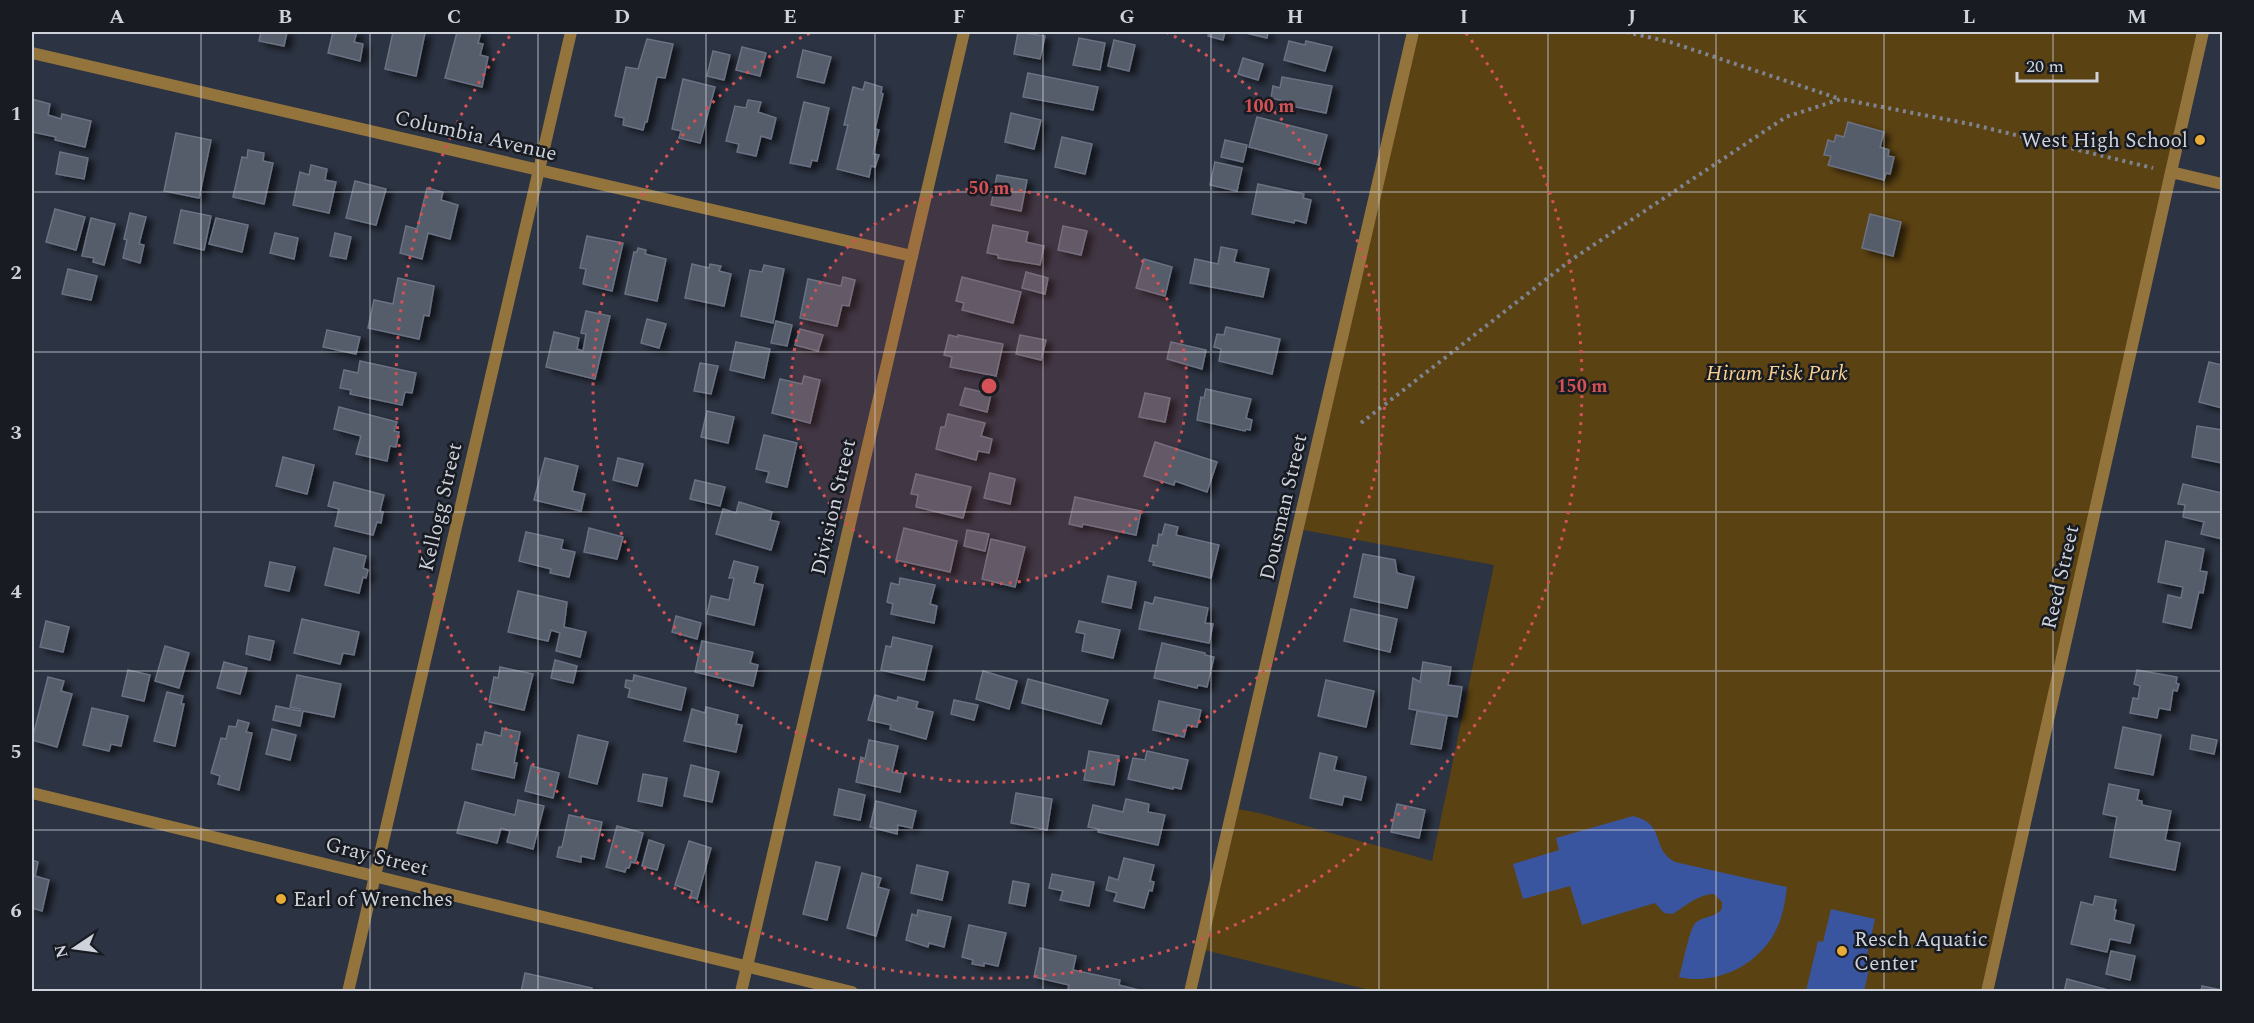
<svg xmlns="http://www.w3.org/2000/svg" width="2254" height="1023" font-family="Spectral,serif">
  <style>
    .green { fill: #5b4212 }
    .water { fill: #3a559f }
    .building { fill: #545b6b; stroke: #6a7283; stroke-width: 1.5; filter: url(#shadow) }
    .lines { fill: none; stroke-linecap: round; stroke-linejoin: round }
    .path { stroke: #7e8490; stroke-width: 4; stroke-dasharray: 3 4.5; stroke-linecap: butt }
    .service { stroke: #94743d; stroke-width: 12 }
    .minor { stroke: #94743d; stroke-width: 12 }
    .tertiary { stroke: #94743d; stroke-width: 12 }
    .grid { fill: none; stroke: #cdd2db; stroke-width: 1.5; stroke-opacity: 0.55 }
    .ring { fill: none; stroke: #d45255; stroke-width: 3; stroke-dasharray: 3 6 }
    .poi-dot { fill: #e8ab37; stroke: #181b21; stroke-width: 2 }
    .labels { text-anchor: middle; stroke-width: 5; stroke-linejoin: round; paint-order: stroke }
    .street-label { font-size: 21px; fill: #cdd2db; stroke: #181b21 }
    .poi-label { font-size: 21px; fill: #cdd2db; stroke: #181b21; text-anchor: start }
    .park-label { font-size: 21px; font-style: italic; fill: #f8d090; stroke: #181b21 }
    .centre { fill: #d45255; stroke: #181b21; stroke-width: 3 }
    .ring-label { font-size: 18px; text-anchor: middle; font-weight: bold; fill: #d45255; stroke: #181b21; stroke-width: 5; stroke-linejoin: round; paint-order: stroke }
    .neatline { fill: none; stroke: #cdd2db; stroke-width: 2 }
    .grid-label { font-size: 20px; text-anchor: middle; font-weight: bold; fill: #cdd2db }
  </style>
  <defs>
    <filter id="shadow"><feDropShadow dx="6" dy="4" stdDeviation="3" flood-color="#0009"/></filter>
  </defs>
  <rect width="100%" height="100%" fill="#2c3342"/>
  <path class="green" d="M1413,32H2203L1987,991L1378,992L1200,949L1233,808L1259,813L1432,861L1494,565L1298,529Z"/>
  <g class="water">
    <path d="M1633,816C1667,824 1650,849 1675,862L1787,887C1785,902 1783,915 1777,928C1761,964 1717,986 1679,977C1683,965 1688,935 1694,925C1701,915 1716,919 1722,908V902L1714,894C1699,894 1685,906 1673,914L1664,913L1655,903L1582,925L1570,886L1523,899L1513,864L1559,850L1556,838Z"/>
    <path d="M1831,909L1875,919L1866,959L1871,960L1864,991H1806L1818,941L1823,942Z"/>
  </g>
  <g class="building">
    <path d="M261,32H287L284,46L259,41Z"/>
    <path d="M333,32H357L354,42L363,44L360,61L328,53Z"/>
    <path d="M393,32L425,33L416,76L385,69Z"/>
    <path d="M457,32H481L478,43L483,44L480,55L488,57L482,87L445,78Z"/>
    <path d="M1018,32L1045,36L1040,59L1014,54Z"/>
    <path d="M1209,32H1225L1223,40L1208,36Z"/>
    <path d="M1242,32H1268L1267,38Z"/>
    <path d="M1079,38L1105,43L1100,70L1073,65Z"/>
    <path d="M647,39L673,44L665,78L657,77L647,122H645L643,130L623,125L624,118L615,116L626,67L638,69Z"/>
    <path d="M1114,40L1135,45L1129,71L1108,66Z"/>
    <path d="M1289,41L1305,45L1306,41L1332,47L1325,71L1284,60Z"/>
    <path d="M742,47L766,53L760,76L736,70Z"/>
    <path d="M803,50L831,57L824,83L797,77Z"/>
    <path d="M713,51L730,55L724,80L707,76Z"/>
    <path d="M1243,58L1263,64L1258,80L1238,74Z"/>
    <path d="M1028,73L1098,87L1093,110L1023,97Z"/>
    <path d="M1282,77L1332,86L1326,113L1291,106L1292,103L1271,98L1273,86L1280,88Z"/>
    <path d="M683,79L715,87L700,143L679,138L681,131L672,129Z"/>
    <path d="M865,82L882,87L881,93L883,94L875,129L879,130L873,154L879,155L875,167L871,166L869,177L837,169L848,125H844L853,87L863,90Z"/>
    <path d="M32,99L50,104L48,115L61,119L62,114L91,121L85,147L55,140L56,137L32,132Z"/>
    <path d="M748,100L761,102L758,112L776,118L771,139L761,136L756,156L737,152L739,144L726,141L735,106L746,108Z"/>
    <path d="M804,102L829,108L817,161L812,160L810,167L790,163Z"/>
    <path d="M1011,113L1041,120L1034,149L1005,142Z"/>
    <path d="M1257,117L1327,135L1319,165L1249,147Z"/>
    <path d="M1848,122L1884,132L1880,147L1889,150L1888,156L1894,157L1890,174L1886,173L1884,180L1828,165L1831,156L1824,155L1828,140L1834,142L1836,135L1844,137Z"/>
    <path d="M176,133L211,140L199,198L164,191Z"/>
    <path d="M1062,137L1092,144L1085,174L1055,167Z"/>
    <path d="M1225,140L1247,145L1243,162L1221,157Z"/>
    <path d="M248,150L264,153L263,161L273,163L264,204L233,197L242,157L247,158Z"/>
    <path d="M60,152L88,158L84,179L56,174Z"/>
    <path d="M1215,162L1242,168L1237,191L1210,185Z"/>
    <path d="M311,165L327,169L325,180L336,182L329,213L293,205L300,172L309,175Z"/>
    <path d="M997,175L1027,180L1021,211L991,205Z"/>
    <path d="M355,181L386,189L376,225L346,218Z"/>
    <path d="M1258,184L1304,194L1303,198L1311,200L1306,223L1295,220L1294,223L1252,214Z"/>
    <path d="M427,188L443,192L441,200L458,205L450,239L428,233L422,259L400,253L406,226L417,229Z"/>
    <path d="M55,209L85,217L76,250L46,242Z"/>
    <path d="M181,210L211,216L204,250L174,243Z"/>
    <path d="M130,213L146,217L139,244L144,245L140,263L123,258L127,240L124,239Z"/>
    <path d="M1870,214L1901,222L1893,256L1862,248Z"/>
    <path d="M91,218L115,224L104,265L93,262L94,258L82,256Z"/>
    <path d="M216,218L248,225L242,252L209,244Z"/>
    <path d="M993,225L1028,232L1026,242L1044,246L1040,265L998,258V255L987,253Z"/>
    <path d="M1063,226L1087,231L1081,255L1058,250Z"/>
    <path d="M275,233L298,238L294,259L270,253Z"/>
    <path d="M335,233L351,237L346,259L330,256Z"/>
    <path d="M587,236L623,243L612,291L583,284L586,269L580,268Z"/>
    <path d="M1221,247L1237,250L1234,262L1269,269L1263,297L1190,283L1195,259L1218,264Z"/>
    <path d="M638,248L646,250L645,254L666,259L657,301L625,294L634,252H637Z"/>
    <path d="M1144,259L1172,267L1165,296L1136,288Z"/>
    <path d="M692,264L709,268L710,264L721,266L719,271L731,274L724,306L685,298Z"/>
    <path d="M764,265L784,269L773,323L741,316L750,270L762,272Z"/>
    <path d="M68,269L97,276L91,300L62,294Z"/>
    <path d="M1026,272L1048,278L1045,294L1022,288Z"/>
    <path d="M843,277L855,280L849,306L842,305L837,326L800,318L808,279L841,286Z"/>
    <path d="M962,277L1021,292L1013,323L962,310L964,303L956,301Z"/>
    <path d="M398,278L434,286L429,316L424,315L419,339L368,328L374,300L393,304Z"/>
    <path d="M586,311L610,316L595,379L546,367L554,332L579,338L577,349L583,351L586,334L581,333Z"/>
    <path d="M647,319L666,324L659,348L641,343Z"/>
    <path d="M776,321L792,325L787,346L771,343Z"/>
    <path d="M1226,327L1280,339L1272,374L1219,361L1221,349L1214,347L1217,334L1224,335Z"/>
    <path d="M800,329L823,335L818,351L795,345Z"/>
    <path d="M327,330L360,337L356,354L323,347Z"/>
    <path d="M949,335L958,337V335L1003,344L996,376L950,367L952,357L944,355Z"/>
    <path d="M1020,335L1046,340L1041,360L1016,354Z"/>
    <path d="M736,342L770,349L764,378L730,370Z"/>
    <path d="M1171,342L1206,350L1202,369L1167,359Z"/>
    <path d="M360,361L416,373L412,393L405,392L402,405L350,394L351,390L340,388L344,370L358,373Z"/>
    <path d="M2209,362L2222,365V408L2199,402Z"/>
    <path d="M700,363L718,366L711,394L694,391Z"/>
    <path d="M804,376L820,380L810,423L772,413L780,379L802,384Z"/>
    <path d="M965,388L991,394L987,412L960,405Z"/>
    <path d="M1206,389L1251,399L1246,418L1252,420L1250,430L1246,429L1245,431L1197,420L1201,397L1204,398Z"/>
    <path d="M1145,393L1170,398L1165,422L1139,417Z"/>
    <path d="M339,407L397,422L394,431L399,432L396,447L390,446L387,461L356,454L361,436L334,429Z"/>
    <path d="M707,411L734,417L728,443L701,437Z"/>
    <path d="M948,414L985,423L981,436L992,439L989,453L978,451L976,460L936,449L941,427H945Z"/>
    <path d="M2197,426L2222,430V463L2192,457Z"/>
    <path d="M764,435L797,443L787,487L766,482L769,472L756,469Z"/>
    <path d="M1155,442L1217,462L1207,492L1175,481L1174,485L1144,476Z"/>
    <path d="M283,457L314,465L307,494L276,486Z"/>
    <path d="M545,458L578,466L572,491L585,494L581,511L534,500Z"/>
    <path d="M618,458L643,464L637,486L613,480Z"/>
    <path d="M990,473L1015,479L1010,504L984,498Z"/>
    <path d="M916,474L971,487L963,518L916,507L918,495L911,494Z"/>
    <path d="M695,480L725,487L720,506L690,499Z"/>
    <path d="M334,482L384,495L380,511L383,512L381,523L377,522L373,535L335,526L339,509L328,506Z"/>
    <path d="M2183,484L2222,493V539L2201,534L2204,522L2183,517L2185,505L2178,504Z"/>
    <path d="M1075,497L1141,511L1136,535L1083,524L1082,527L1069,524Z"/>
    <path d="M739,502L772,512L770,520L779,522L771,550L716,534L723,509L736,513Z"/>
    <path d="M1165,524L1178,527L1176,535L1219,545L1211,578L1153,565L1154,562L1149,561L1153,545L1157,546L1159,534L1162,535Z"/>
    <path d="M589,528L623,537L617,559L584,552Z"/>
    <path d="M904,528L957,541L950,572L896,560Z"/>
    <path d="M967,530L989,534L985,551L964,546Z"/>
    <path d="M526,532L563,540L561,549L575,552L569,577L550,573L551,569L519,561Z"/>
    <path d="M991,539L1025,547L1015,587L982,579Z"/>
    <path d="M2166,541L2204,549L2200,571L2207,572L2203,593L2199,592L2191,628L2163,622L2168,595L2181,598L2183,587L2158,582Z"/>
    <path d="M334,548L366,556L363,568L368,570L366,578L363,577L359,593L325,585Z"/>
    <path d="M1363,554L1395,560L1397,573L1414,577L1407,608L1354,597Z"/>
    <path d="M734,561L758,567L754,583L763,585L754,625L707,614L711,596L729,600L734,578H729Z"/>
    <path d="M270,562L295,567L289,591L265,586Z"/>
    <path d="M1108,576L1136,582L1131,608L1102,602Z"/>
    <path d="M900,578L935,585L930,604L937,606L934,623L891,614L893,604L887,602L891,583L899,585Z"/>
    <path d="M518,591L567,602L564,627L586,632L580,657L556,651L560,633L551,630L548,641L508,632Z"/>
    <path d="M1155,597L1208,608L1205,623L1213,624L1209,643L1139,629L1145,602L1153,604Z"/>
    <path d="M1351,609L1397,619L1390,652L1344,641Z"/>
    <path d="M676,616L701,623L697,639L672,632Z"/>
    <path d="M302,619L359,632L354,655L343,653L340,664L294,653Z"/>
    <path d="M46,621L69,627L63,652L40,647Z"/>
    <path d="M1079,621L1120,630L1113,658L1082,651L1085,634L1076,632Z"/>
    <path d="M249,636L274,641L270,660L246,654Z"/>
    <path d="M893,637L932,646L924,680L881,670L886,646L891,647Z"/>
    <path d="M702,641L753,652L750,663L758,665L753,686L695,672Z"/>
    <path d="M1162,643L1205,653V655L1214,657L1207,687L1198,685L1197,688L1154,678Z"/>
    <path d="M165,646L189,653L179,688L155,681Z"/>
    <path d="M555,660L577,666L573,683L551,678Z"/>
    <path d="M224,662L247,668L240,694L217,688Z"/>
    <path d="M1423,662L1451,667L1448,685L1462,687L1457,717L1409,709L1413,678L1420,682Z"/>
    <path d="M500,667L533,674L524,710L489,702L494,677L498,678Z"/>
    <path d="M128,670L150,675L144,701L122,696Z"/>
    <path d="M2137,670L2177,677L2176,683L2179,684L2177,691L2173,690L2170,710L2159,708L2157,718L2130,713L2133,698L2138,699L2140,686L2134,684Z"/>
    <path d="M983,671L1017,681L1009,709L976,699Z"/>
    <path d="M297,675L341,684L334,717L303,711L300,726L273,720L276,706L300,711V709L290,707Z"/>
    <path d="M634,675L686,688L681,710L628,697L630,689L625,687L626,680L633,681Z"/>
    <path d="M48,677L64,681L61,691L72,694L57,747L32,740Z"/>
    <path d="M1028,679L1108,700L1101,724L1022,703Z"/>
    <path d="M1326,680L1374,691L1366,727L1318,716Z"/>
    <path d="M167,692L183,696L181,704H184L175,746L154,741Z"/>
    <path d="M875,695L897,701L898,697L918,702L916,708L933,712L926,739L890,729L891,725L868,720Z"/>
    <path d="M954,700L978,705L974,720L951,714Z"/>
    <path d="M1159,701L1201,710L1197,727L1187,725L1184,737L1153,730Z"/>
    <path d="M706,707L738,715L736,724L742,725L736,752L684,741L692,709L705,713Z"/>
    <path d="M92,708L128,716L121,746L111,744L109,751L83,745Z"/>
    <path d="M1417,711L1447,716L1441,749L1411,744Z"/>
    <path d="M238,720L249,723L246,732L252,733L239,790L218,784L220,776L211,773L221,738L226,739L229,726L236,727Z"/>
    <path d="M2123,727L2161,735L2153,775L2115,768Z"/>
    <path d="M502,728L520,732L514,763H517L514,778L472,769L477,744L482,745L485,732L501,736Z"/>
    <path d="M272,729L296,735L290,760L266,754Z"/>
    <path d="M578,735L608,742L597,784L569,777Z"/>
    <path d="M2192,735L2217,740L2214,754L2190,749Z"/>
    <path d="M869,740L898,746L892,772L904,774L900,792L856,782L861,757L865,759Z"/>
    <path d="M1089,751L1119,756L1114,785L1084,780Z"/>
    <path d="M1147,751L1188,760L1181,789L1173,787V789L1128,779L1133,758L1145,760Z"/>
    <path d="M1320,753L1337,757L1334,770L1366,777L1361,800L1344,796L1342,805L1310,798Z"/>
    <path d="M691,765L719,772L712,802L684,796Z"/>
    <path d="M531,766L559,773L553,798L525,791Z"/>
    <path d="M643,774L667,778L662,806L638,801Z"/>
    <path d="M2109,784L2139,790L2137,800L2142,801V805L2171,811L2165,840L2180,843L2175,870L2110,857L2117,817L2103,814Z"/>
    <path d="M839,789L865,795L860,820L834,815Z"/>
    <path d="M1016,793L1052,799L1047,830L1011,823Z"/>
    <path d="M1126,799L1149,804L1148,812L1165,815L1158,845L1098,832L1099,829L1088,827L1093,805L1123,812Z"/>
    <path d="M518,800L544,806L533,849L507,842L510,831L501,828L497,843L457,833L465,802L515,815Z"/>
    <path d="M876,801L916,811L912,828L898,825L897,834L870,827Z"/>
    <path d="M1397,804L1425,810L1419,838L1391,832Z"/>
    <path d="M569,815L602,822L594,859L581,856V862L557,857L559,847H562Z"/>
    <path d="M617,826L643,833L635,863L631,862L629,868H626L625,872L606,867Z"/>
    <path d="M649,840L664,845L657,870L642,866Z"/>
    <path d="M689,841L711,848L697,899L690,897L692,891L675,885Z"/>
    <path d="M1124,858L1154,865L1150,881L1154,882L1152,891L1149,890L1144,908L1114,901L1117,893L1106,890L1109,877L1118,880Z"/>
    <path d="M32,860L38,862L35,876L49,880L42,911L32,908Z"/>
    <path d="M816,862L840,867L827,920L803,914Z"/>
    <path d="M917,865L948,872L942,900L911,893Z"/>
    <path d="M862,873L881,878L878,887L889,890L876,936L847,928Z"/>
    <path d="M1052,874L1094,882L1089,906L1060,900L1063,891L1049,888Z"/>
    <path d="M1013,881L1029,884L1025,906L1009,903Z"/>
    <path d="M2095,896L2116,900L2114,910H2116L2114,920L2134,925L2130,943L2110,939L2107,952L2071,944L2081,902L2093,905Z"/>
    <path d="M918,910L951,917L944,947L929,943L928,947L906,940L912,914L917,916Z"/>
    <path d="M969,925L1006,933L998,966L984,963V966L972,964L973,960L962,957Z"/>
    <path d="M1040,948L1076,956L1073,970L1120,980L1119,985L1139,990L1138,992H1080L1068,989L1069,985L1034,977Z"/>
    <path d="M2111,951L2135,956L2130,980L2106,974Z"/>
    <path d="M525,973L592,988V992H521Z"/>
    <path d="M2067,979L2112,991V992H2064Z"/>
    <path d="M2202,986L2222,990V992H2201Z"/>
  </g>
  <g class="lines">
    <g class="path">
      <path d="M1626,32L1670,42L1840,99"/>
      <path d="M1361,423L1571,260L1786,117L1841,99L1970,124L2153,168"/>
    </g>
    <path class="service" d="M2171,172L2203,32"/>
    <g class="minor">
      <path d="M32,53L912,256"/>
      <path d="M32,793L852,992"/>
      <path d="M348,992L571,32"/>
      <path d="M741,992L964,32"/>
      <path d="M1987,992L2171,172L2222,184"/>
    </g>
    <path class="tertiary" d="M1190,992L1413,32"/>
  </g>
  <path class="grid" d="M201,32V992M370,32V992M538,32V992M706,32V992M875,32V992M1043,32V992M1211,32V992M1379,32V992M1548,32V992M1716,32V992M1884,32V992M2053,32V992M32,192H2222M32,352H2222M32,512H2222M32,671H2222M32,830H2222"/>
  <circle cx="989" cy="386" r="198" fill="#d45255" fill-opacity=".12"/>
  <g class="ring">
    <circle cx="989" cy="386" r="198"/>
    <path d="M1166 32A396 396 0 1 1 812 32"/>
    <path d="M1466 33A593 593 0 1 1 512 33"/>
  </g>
  <g class="poi-dot">
    <circle cx="2200" cy="140" r="6"/>
    <circle cx="281" cy="899" r="6"/>
    <circle cx="1842" cy="951" r="6"/>
  </g>
  <g class="labels">
    <g class="street-label">
      <text transform="translate(476 135) rotate(13)" y="7">Columbia Avenue</text>
      <text transform="translate(440 507) rotate(-77)" y="7">Kellogg Street</text>
      <text transform="translate(833 507) rotate(-77)" y="7">Division Street</text>
      <text transform="translate(1283 507) rotate(-77)" y="7">Dousman Street</text>
      <text transform="translate(2060 577) rotate(-77)" y="7">Reed Street</text>
      <text transform="translate(377 856) rotate(14)" y="7">Gray Street</text>
    </g>
    <g class="poi-label">
      <text x="2188" y="147" text-anchor="end">West High School</text>
      <text x="293" y="906">Earl of Wrenches</text>
      <text x="1854" y="946">Resch Aquatic<tspan x="1854" dy="24">Center</tspan></text>
    </g>
    <g class="park-label">
      <text x="1777" y="380">Hiram Fisk Park</text>
    </g>
  </g>
  <circle cx="989" cy="386" r="9" class="centre"/>
  <g class="ring-label">
    <text x="1269" y="112">100 m</text>
    <text x="989" y="194">50 m</text>
    <text x="1582" y="392">150 m</text>
  </g>
  <rect width="2254" height="1023" fill="none" stroke="#181b21" stroke-width="66"/>
  <g transform="translate(75 948) rotate(257)" stroke="#181b21" stroke-width="4.5" paint-order="stroke">
  <path d="M0-4.5L10 22L0 15L-10 22Z" fill="#cdd2db"/>
  <text y="-9" font-size="16" font-weight="bold" text-anchor="middle" fill="#cdd2db">N</text>
  </g>
  <path d="M2017 72v9h80v-9" fill="none" stroke="#cdd2db" stroke-width="3"/>
  <text x="2026" y="72" font-size="18" fill="#cdd2db" stroke="#181b21" stroke-width="4.5" paint-order="stroke">20 m</text>
  <rect x="33" y="33" width="2188" height="957" class="neatline"/>
  <g class="grid-label">
    <text x="117" y="23">A</text>
    <text x="285" y="23">B</text>
    <text x="454" y="23">C</text>
    <text x="622" y="23">D</text>
    <text x="790" y="23">E</text>
    <text x="959" y="23">F</text>
    <text x="1127" y="23">G</text>
    <text x="1295" y="23">H</text>
    <text x="1464" y="23">I</text>
    <text x="1632" y="23">J</text>
    <text x="1800" y="23">K</text>
    <text x="1969" y="23">L</text>
    <text x="2137" y="23">M</text>
    <text x="16" y="120">1</text>
    <text x="16" y="279">2</text>
    <text x="16" y="439">3</text>
    <text x="16" y="598">4</text>
    <text x="16" y="758">5</text>
    <text x="16" y="917">6</text>
  </g>
</svg>
